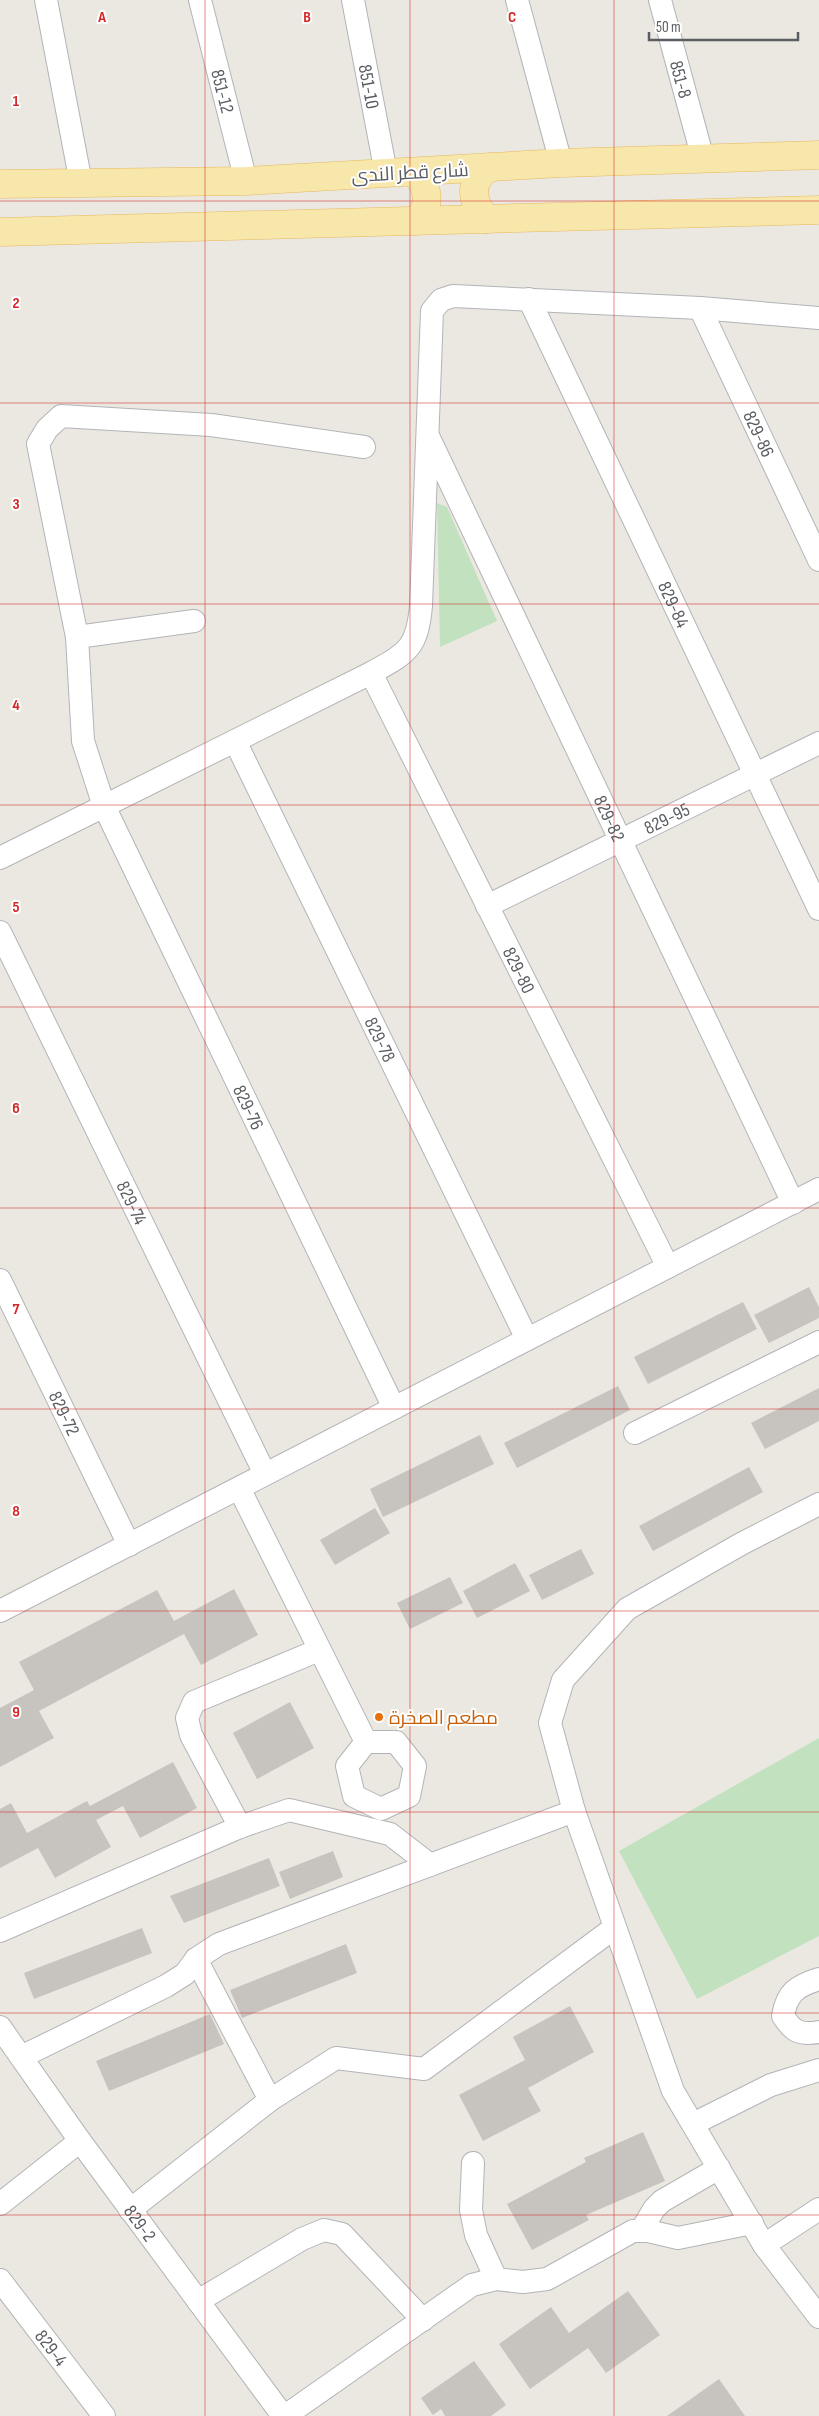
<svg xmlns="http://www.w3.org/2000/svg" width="819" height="2416" font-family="'Sofia Sans Condensed',Cairo,sans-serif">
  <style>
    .green { fill: #c1e1bf }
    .building { fill: #c7c3be }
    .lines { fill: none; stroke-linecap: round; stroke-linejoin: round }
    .minor-casing { stroke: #b2b4b8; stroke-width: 24 }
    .primary-casing { stroke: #e5b861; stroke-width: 29 }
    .minor { stroke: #fff; stroke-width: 22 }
    .primary { stroke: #f8e7aa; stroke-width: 28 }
    .grid { fill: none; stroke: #d62828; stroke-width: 1; stroke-opacity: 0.55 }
    .food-dot { fill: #e8710a; stroke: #fff; stroke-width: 2 }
    .labels { text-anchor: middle; stroke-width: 4; stroke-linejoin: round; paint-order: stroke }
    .street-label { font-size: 19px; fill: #5a5d61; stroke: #fff }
    .food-label { font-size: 19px; fill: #c56008; stroke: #fff; text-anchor: start }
    .grid-label { font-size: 16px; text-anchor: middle; font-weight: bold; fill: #d62828; stroke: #fff; stroke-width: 4; stroke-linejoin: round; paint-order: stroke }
  </style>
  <rect width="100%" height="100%" fill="#ebe8e1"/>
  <g class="green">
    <path d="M437,503L447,507L497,621L440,647Z"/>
    <path d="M819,1738V1936L697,1999L619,1851Z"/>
  </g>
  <g class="building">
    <path d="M809,1287L819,1307V1318L769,1343L754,1315Z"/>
    <path d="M743,1302L757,1329L648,1384L634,1357Z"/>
    <path d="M618,1386L630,1410L517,1468L504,1443Z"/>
    <path d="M819,1388V1421L765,1449L751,1423Z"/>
    <path d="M480,1435L494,1464L383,1517L370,1489Z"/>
    <path d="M749,1467L763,1492L653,1551L639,1526Z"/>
    <path d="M375,1508L390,1533L335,1565L320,1540Z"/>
    <path d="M581,1549L594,1574L542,1600L529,1575Z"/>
    <path d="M515,1563L530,1591L477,1618L463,1591Z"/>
    <path d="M450,1577L463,1603L410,1629L397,1603Z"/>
    <path d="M234,1589L258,1635L201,1665L184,1634L39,1711L54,1738L0,1767V1708L34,1690L19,1662L157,1590L174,1621Z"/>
    <path d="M290,1702L314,1748L257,1779L233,1733Z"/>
    <path d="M173,1762L197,1808L140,1838L123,1806L96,1820L111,1847L55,1878L38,1848L0,1868V1809L11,1803L27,1833L87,1801L90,1806Z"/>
    <path d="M333,1851L343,1877L290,1899L279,1872Z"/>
    <path d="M269,1858L280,1886L184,1923L170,1896Z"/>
    <path d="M142,1928L152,1953L34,1999L24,1973Z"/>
    <path d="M346,1944L357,1973L242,2018L230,1990Z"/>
    <path d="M570,2006L594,2052L528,2088L541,2111L483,2141L459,2095L525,2060L513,2037Z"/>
    <path d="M210,2014L224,2044L109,2091L96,2061Z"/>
    <path d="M643,2132L665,2181L586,2215L589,2220L532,2250L507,2204L586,2162L584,2158Z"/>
    <path d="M628,2291L660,2335L606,2373L588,2348L530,2389L499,2344L551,2307L569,2333Z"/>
    <path d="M474,2361L506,2405L491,2416H445L441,2409L433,2415L421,2398Z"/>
    <path d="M719,2379L745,2416H667Z"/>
  </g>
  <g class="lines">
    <g class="minor-casing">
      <g id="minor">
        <path d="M46,0L81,183"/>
        <path id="s1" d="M200,0L246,181"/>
        <path id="s2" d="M353,0L386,173"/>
        <path d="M517,0L561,163"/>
        <path id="s3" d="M660,0L703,159"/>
        <path id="s4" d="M529,299L819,909"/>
        <path id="s5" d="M700,308L819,560"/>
        <path id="s6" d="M429,438L793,1203"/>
        <path id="s7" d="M364,447L211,425L61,416L47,429L38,444L77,637L83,741L104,806L394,1408"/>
        <path d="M77,637L194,621"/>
        <path id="s8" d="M371,673L668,1267"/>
        <path id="s9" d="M235,741L527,1339"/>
        <path d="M0,858L371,673C407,653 417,649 421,606L432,311L441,300L453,296L700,308L819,318"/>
        <path id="s10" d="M487,906L819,743"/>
        <path id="s11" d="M0,932L265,1474"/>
        <path id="s12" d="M0,1280L129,1545"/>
        <path d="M635,1433L819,1342"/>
        <path d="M239,1488L366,1742"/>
        <path d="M819,1504L741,1544L627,1609L563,1680L550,1723L574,1811L673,2091L764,2245L819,2317"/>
        <path d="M0,1611L819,1189"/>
        <path d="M366,1742H396L415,1766L409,1796L381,1809L354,1796L347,1766Z"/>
        <path d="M240,1827L191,1735L187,1718L194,1702L319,1650"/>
        <path d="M0,1931L240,1827L289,1810L390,1834L430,1865"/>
        <path d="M196,1959L270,2100"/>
        <path d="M819,1979C797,1986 787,1992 783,2016C793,2032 800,2035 819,2032"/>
        <path id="s13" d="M0,2027L80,2141L283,2416"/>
        <path d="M21,2057L166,1986L185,1974L196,1959L219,1944L574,1811"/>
        <path d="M693,2124L771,2085L819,2070"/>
        <path d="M473,2163L471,2210L476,2235L496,2279"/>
        <path d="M0,2204L80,2141"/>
        <path d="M130,2210L270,2100L336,2058L424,2069L614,1928"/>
        <path d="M641,2231L654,2209L662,2201L719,2168"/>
        <path d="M764,2245L819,2209"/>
        <path id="s14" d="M0,2280L104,2416"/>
        <path d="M198,2301L302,2239L324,2230L342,2234L423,2320"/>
        <path d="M285,2416L472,2285L496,2279L523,2282L547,2279L633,2231H648L678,2238L752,2223"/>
      </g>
    </g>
    <g class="primary-casing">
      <g id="primary">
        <path d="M414,172C429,186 432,206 416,221"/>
        <path d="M0,184L246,181L561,163L819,155"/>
        <path d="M486,219C471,201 468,182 489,167"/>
        <path d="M0,232L819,210"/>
      </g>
    </g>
    <use href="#minor" class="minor"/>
    <use href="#primary" class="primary"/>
  </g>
  <path class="grid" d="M205,0V2416M410,0V2416M614,0V2416M0,201H819M0,403H819M0,604H819M0,805H819M0,1007H819M0,1208H819M0,1409H819M0,1611H819M0,1812H819M0,2013H819M0,2215H819"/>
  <circle class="food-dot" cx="379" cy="1717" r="5"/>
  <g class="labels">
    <g class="street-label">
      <text dy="7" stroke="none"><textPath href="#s3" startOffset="82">851-8</textPath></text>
      <text dy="7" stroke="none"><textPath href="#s2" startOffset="88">851-10</textPath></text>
      <text dy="7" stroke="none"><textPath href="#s1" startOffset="94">851-12</textPath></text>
      <text transform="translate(410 172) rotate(-3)" y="7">شارع قطر الندى</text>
      <text dy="7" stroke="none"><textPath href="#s5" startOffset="139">829-86</textPath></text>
      <text dy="7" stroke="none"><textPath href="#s4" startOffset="338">829-84</textPath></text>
      <text dy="7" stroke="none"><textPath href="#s10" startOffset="200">829-95</textPath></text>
      <text dy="7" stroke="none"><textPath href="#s6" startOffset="421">829-82</textPath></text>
      <text dy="7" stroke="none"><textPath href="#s8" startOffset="332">829-80</textPath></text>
      <text dy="7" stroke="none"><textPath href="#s9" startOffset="332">829-78</textPath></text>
      <text dy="7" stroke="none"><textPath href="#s7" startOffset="1045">829-76</textPath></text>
      <text dy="7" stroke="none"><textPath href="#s11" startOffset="301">829-74</textPath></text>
      <text dy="7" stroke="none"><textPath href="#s12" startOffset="148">829-72</textPath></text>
      <text dy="7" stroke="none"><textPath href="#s13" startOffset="241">829-2</textPath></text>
      <text dy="7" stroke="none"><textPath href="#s14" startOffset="85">829-4</textPath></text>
    </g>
    <g class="food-label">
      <text x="389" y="1724">مطعم الصخرة</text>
    </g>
  </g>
  <g class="grid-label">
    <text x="102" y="22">A</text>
    <text x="307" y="22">B</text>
    <text x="512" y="22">C</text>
    <text x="16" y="106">1</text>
    <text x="16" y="308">2</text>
    <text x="16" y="509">3</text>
    <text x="16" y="710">4</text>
    <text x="16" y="912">5</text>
    <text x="16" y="1113">6</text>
    <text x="16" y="1314">7</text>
    <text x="16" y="1516">8</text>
    <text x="16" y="1717">9</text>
  </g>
  <path d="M649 32v8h149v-8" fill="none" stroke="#5a5d61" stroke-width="2.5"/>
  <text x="656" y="32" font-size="15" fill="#5a5d61" stroke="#ffffff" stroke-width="4" paint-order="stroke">50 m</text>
</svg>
